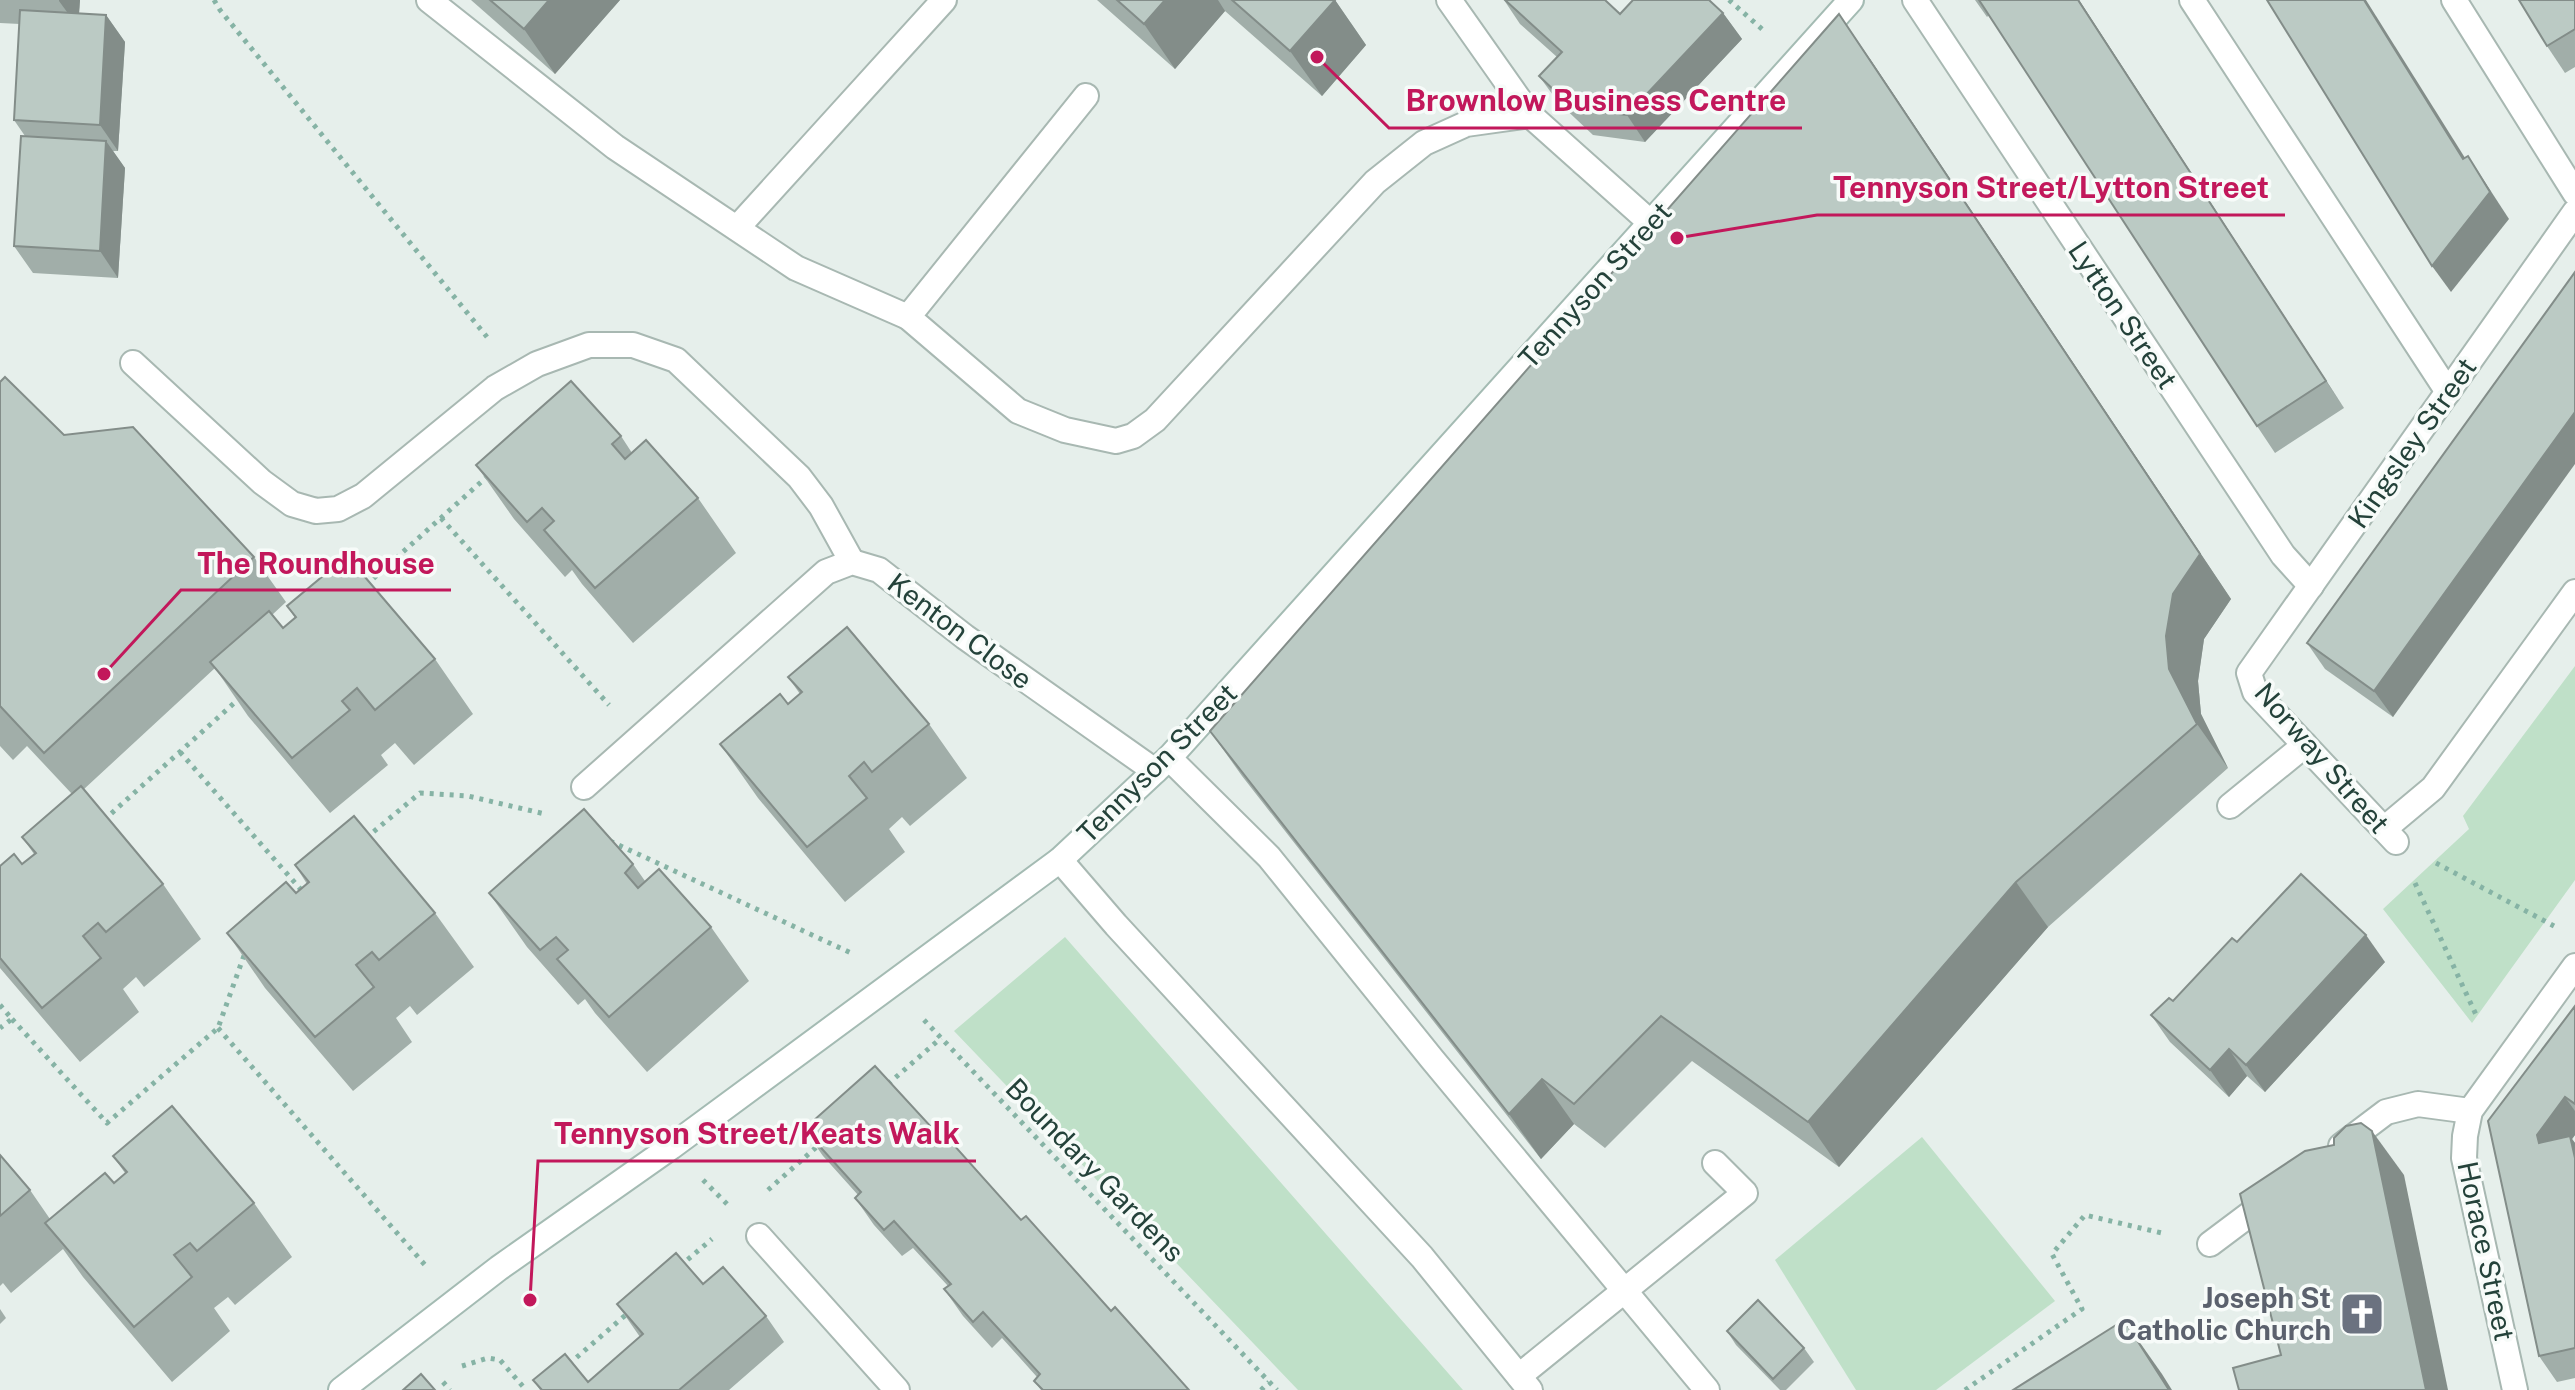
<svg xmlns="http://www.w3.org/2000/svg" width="2575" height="1390" font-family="'Public Sans',sans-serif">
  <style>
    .green { fill: #bfe0c8 }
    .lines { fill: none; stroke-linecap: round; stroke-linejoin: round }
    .lane-casing { stroke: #a8b8b2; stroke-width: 28 }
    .street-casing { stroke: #a8b8b2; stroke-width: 28 }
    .secondary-casing { stroke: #a4bbb3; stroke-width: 28 }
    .path { stroke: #86b3a5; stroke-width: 5; stroke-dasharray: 4 6; stroke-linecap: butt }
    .lane { stroke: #fff; stroke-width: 24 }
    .street { stroke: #fff; stroke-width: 24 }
    .secondary { stroke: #fff; stroke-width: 24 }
    .wall { fill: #a1aea9 }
    .shaded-wall { fill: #838d89 }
    .building { fill: #bbcac4; stroke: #838d89; stroke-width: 2 }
    .labels { text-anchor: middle; stroke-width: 7; stroke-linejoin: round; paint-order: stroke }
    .street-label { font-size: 28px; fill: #24423a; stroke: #f7fbf9 }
    .worship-label { font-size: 28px; font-weight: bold; fill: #5b616d; stroke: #f7fbf9; text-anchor: end }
    .leader { fill: none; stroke: #c2185b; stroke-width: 3 }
    .callout-dot { fill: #c2185b; stroke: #f7fbf9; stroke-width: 3 }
    .callout-label { font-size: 30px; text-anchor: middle; font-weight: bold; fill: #c2185b; stroke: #f7fbf9; stroke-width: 7; stroke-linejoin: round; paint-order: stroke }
  </style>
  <rect width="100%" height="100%" fill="#e6efeb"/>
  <g class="green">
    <path d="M2575,666V880L2472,1023L2383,909L2469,829L2463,816Z"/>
    <path d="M1065,937L1463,1390H1464H1298L954,1031Z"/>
    <path d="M1922,1137L2055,1301L1936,1390H1856L1775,1260Z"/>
  </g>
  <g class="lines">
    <g class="lane-casing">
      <g id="lane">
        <path d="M429,0L615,147L796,268L908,317"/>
        <path d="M1449,0L1530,115"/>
        <path d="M2192,0L2448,392"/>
        <path d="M1086,96L908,317L1018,411L1065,430L1116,441L1133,436L1155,420L1375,182L1424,143L1466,124L1530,115L1651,223"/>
        <path d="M737,228L944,0"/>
        <path d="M133,363L262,482L292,504L316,511L338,509L363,496L495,388L537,364L589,345H633L676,360L799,477L821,506L852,562"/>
        <path d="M1169,758L1269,857L1432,1059L1707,1390"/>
        <path d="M2230,806L2305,745"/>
        <path d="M2384,829L2433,788L2575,592"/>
        <path d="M1060,860L1116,925L1422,1257L1530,1390"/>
        <path d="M2341,1146L2386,1112L2418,1104L2470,1111"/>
        <path d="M2210,1244L2270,1199"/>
        <path d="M1519,1376L1745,1193L1715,1163"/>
      </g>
    </g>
    <g class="street-casing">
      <g id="street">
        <path d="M1915,0L2283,555L2311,586"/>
        <path d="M2454,0L2575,193"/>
        <path d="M584,787L826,572L852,562L879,570L965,637L1155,771"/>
        <path d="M2396,842L2255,692L2249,673L2575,212"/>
        <path d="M759,1236L897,1390"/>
        <path d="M2515,1390L2464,1158L2465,1136L2470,1111L2575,966"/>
      </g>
    </g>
    <g class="secondary-casing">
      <path id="secondary" d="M341,1390L499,1268L671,1147L1060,860L1169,758L1851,0"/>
    </g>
    <g class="path">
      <path d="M214,0L220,10L487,337"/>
      <path d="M1729,0L1763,30"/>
      <path d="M441,518L609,705"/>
      <path d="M366,585L490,474"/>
      <path d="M180,752L303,892"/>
      <path d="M104,820L242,696"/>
      <path d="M366,838L420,793L468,796L545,814"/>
      <path d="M610,841L851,953"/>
      <path d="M2436,863L2554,926"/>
      <path d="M2415,883L2478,1019"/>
      <path d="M0,1005L12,1019L0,1028"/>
      <path d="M12,1019L107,1123L218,1028L246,950"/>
      <path d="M924,1020L1277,1390"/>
      <path d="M218,1028L425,1265"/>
      <path d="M888,1084L941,1038"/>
      <path d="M703,1180L727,1204"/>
      <path d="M768,1190L820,1144"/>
      <path d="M680,1266L712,1239"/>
      <path d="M569,1364L628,1313"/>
      <path d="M462,1366L488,1358L500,1360L526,1390"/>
      <path d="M443,1382L450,1390"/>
      <path d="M1261,1390L1269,1382"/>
      <path d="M1965,1390L2082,1309L2052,1254L2085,1215L2166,1234"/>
    </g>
    <use href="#lane" class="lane"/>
    <use href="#street" class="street"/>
    <use href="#secondary" class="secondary"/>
  </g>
  <g class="wall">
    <path d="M0,0H80L79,13L106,15L125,42L118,151H113L125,168L118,278L33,273L14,246L25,136L14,120L20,24L0,23Z"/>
    <path d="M471,0H620L555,74Z"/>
    <path d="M1097,0H1335L1366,45L1322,96L1225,11L1175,69Z"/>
    <path d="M1504,0H1605L1620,14L1723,13L1742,39L1645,142L1593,135L1558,102L1539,76L1557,57L1520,24Z"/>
    <path d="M1975,0H2079L2344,408L2275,453L2257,426L1989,15L1987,17Z"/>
    <path d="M2575,0V67L2565,73L2547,46Z"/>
    <path d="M1870,59L2231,599L2204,639L2198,681L2201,714L2228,768L2048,927L1839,1167L1692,1061L1605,1148L1574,1124L1541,1159L1242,776L1210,731Z"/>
    <path d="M2575,272L2393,717L2325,669L2307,643Z"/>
    <path d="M0,382L64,435L254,557L286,602L272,615L283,628L295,618L287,606L435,659L473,714L414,765L395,743L381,755L388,765L330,813L248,716L215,668L83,790L163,884L201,939L144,987L136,977L123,989L139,1012L80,1062L0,968V866L22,864L34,854L22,837L72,794L27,746L13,760L0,746Z"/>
    <path d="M621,436L632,453L698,498L736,553L633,643L582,584L572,570L565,577L514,519L476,465Z"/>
    <path d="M788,677L929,724L967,778L910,826L902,817L889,829L905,852L845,902L758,798L720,744L788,704L800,694Z"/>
    <path d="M633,864L645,881L711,927L749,981L647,1072L595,1013L585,999L578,1005L527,947L489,893Z"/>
    <path d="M295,865L435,913L474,967L417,1015L410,1006L396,1018L412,1042L353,1091L265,988L227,933L296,893L307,884Z"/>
    <path d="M2385,962L2265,1092L2247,1076L2229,1097L2170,1042L2151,1015L2173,1001Z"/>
    <path d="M2575,1006V1135L2572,1139L2575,1143V1378L2557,1382L2539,1356Z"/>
    <path d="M932,1128L1021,1220L1189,1390H1041L1034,1381L1037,1377L1002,1338L992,1348L963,1316L944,1289L948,1286L913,1248L902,1256L874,1225L855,1198L858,1195L823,1156L804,1129Z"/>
    <path d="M0,1155L30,1190L50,1219L114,1183L125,1173L113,1156L254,1203L292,1257L235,1305L228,1297L214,1308L230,1331L172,1382L83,1277L63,1249L11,1293L3,1283L0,1286Z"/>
    <path d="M703,1284L766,1316L784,1342L729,1390H540L533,1380L588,1382L640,1337L617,1304Z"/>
    <path d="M0,1309L6,1318L0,1324Z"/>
    <path d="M1727,1331L1804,1348L1814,1362L1786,1390H1780L1736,1345Z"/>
  </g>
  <g class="shaded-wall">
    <path d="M59,0H80L78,27L59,1Z"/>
    <path d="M549,0H620L555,74L524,29Z"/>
    <path d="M1165,0H1218L1225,11L1175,69L1144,24Z"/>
    <path d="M1335,0L1366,45L1322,96L1290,51Z"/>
    <path d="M2078,0H2079L2344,408L2326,381Z"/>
    <path d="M2364,0H2366L2482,185L2463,159Z"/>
    <path d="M1723,13L1742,39L1645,142L1627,115Z"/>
    <path d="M1839,14L1870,59L2231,599L2204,639L2198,681L2201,714L2228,768L2197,724L2169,669L2166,636Z"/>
    <path d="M106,15L125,42L118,151L100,125Z"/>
    <path d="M106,141L125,168L118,278L100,251Z"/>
    <path d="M2468,156L2509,219L2451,292L2432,266Z"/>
    <path d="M2575,412V464L2393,717L2374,691Z"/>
    <path d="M2016,882L2048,927L1839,1167L1808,1122Z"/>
    <path d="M2366,935L2385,962L2265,1092L2246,1065Z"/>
    <path d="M2229,1049L2247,1076L2229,1097L2210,1070Z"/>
    <path d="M1542,1079L1574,1124L1541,1159L1509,1114Z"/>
    <path d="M2565,1097L2575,1111V1135L2572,1139L2575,1143V1158L2539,1143L2537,1135Z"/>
    <path d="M2372,1131L2404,1175L2448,1390H2426Z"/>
    <path d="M2124,1320L2162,1374L2172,1390H2169Z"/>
  </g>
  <g class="building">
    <path d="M490,0H549L524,29Z"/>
    <path d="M1117,0H1165L1144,24Z"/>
    <path d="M1232,0H1335L1290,51Z"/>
    <path d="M1505,0H1605L1620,14L1633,0H1709L1723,13L1627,115L1574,109L1539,76L1562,52Z"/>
    <path d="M1979,0H2078L2326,381L2257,426Z"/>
    <path d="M2267,0H2364L2463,159L2468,156L2490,192L2432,266Z"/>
    <path d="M2519,0H2575V29L2547,46Z"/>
    <path d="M20,10L106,15L100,125L14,120Z"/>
    <path d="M1839,14L2200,554L2173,594L2166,636L2169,669L2197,724L2016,882L1808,1122L1661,1016L1574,1104L1542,1079L1509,1114L1210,731Z"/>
    <path d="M21,136L106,141L100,251L14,246Z"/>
    <path d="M2575,272V412L2374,691L2307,643Z"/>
    <path d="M5,377L64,435L133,427L254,557L44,753L0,706V382Z"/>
    <path d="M571,381L621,436L612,444L625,459L646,440L698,498L595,588L544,530L554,521L542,508L527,522L476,465Z"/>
    <path d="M347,556L435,659L375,710L357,688L342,701L350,710L292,758L210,662L269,611L283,628L296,617L287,606Z"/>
    <path d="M847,627L929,724L872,772L864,762L849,776L867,798L807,847L720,744L780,694L788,704L802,692L788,677Z"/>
    <path d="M81,786L163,884L106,932L98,923L83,936L101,958L42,1008L0,958V866L14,854L22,864L36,853L22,837Z"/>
    <path d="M584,809L633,864L625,873L638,888L659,869L711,927L609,1017L557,959L568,950L556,937L540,950L489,893Z"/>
    <path d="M354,816L435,913L379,960L372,952L356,965L374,987L315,1037L227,933L286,882L296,893L309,882L295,865Z"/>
    <path d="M2301,874L2366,935L2246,1065L2229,1049L2210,1070L2151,1015L2169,998L2173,1001L2232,938L2237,942Z"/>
    <path d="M2575,1006V1104L2565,1097L2537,1135L2539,1143L2570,1136L2575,1158V1348L2539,1356L2488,1121Z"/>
    <path d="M875,1066L932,1128L936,1125L1021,1220L1026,1216L1111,1311L1115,1307L1189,1390H1043L1034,1381L1040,1374L983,1312L973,1322L944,1289L951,1284L894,1221L884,1230L855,1198L861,1192L804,1129Z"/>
    <path d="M172,1106L254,1203L197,1251L190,1243L174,1255L192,1277L134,1327L45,1223L105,1173L114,1183L127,1172L113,1156Z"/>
    <path d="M2361,1123L2372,1131L2426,1390H2239L2233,1368L2281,1355L2240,1194L2305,1151L2334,1145V1138L2346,1126Z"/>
    <path d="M0,1155L30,1190L0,1216Z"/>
    <path d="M676,1253L703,1284L723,1267L766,1316L679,1390H542L533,1380L565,1354L588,1382L643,1334L617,1304Z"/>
    <path d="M1758,1300L1804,1348L1773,1379L1727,1331Z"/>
    <path d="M2124,1320L2169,1390H2013Z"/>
    <path d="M421,1374L435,1390H403Z"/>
  </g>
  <defs>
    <g id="church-square" transform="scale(2.3)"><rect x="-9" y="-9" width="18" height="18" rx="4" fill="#6b7280" stroke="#f7fbf9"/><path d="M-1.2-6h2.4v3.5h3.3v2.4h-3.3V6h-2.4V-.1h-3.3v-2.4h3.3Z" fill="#fff"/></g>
  </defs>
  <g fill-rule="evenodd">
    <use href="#church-square" x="2362" y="1314"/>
  </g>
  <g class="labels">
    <g class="street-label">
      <text transform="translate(1595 285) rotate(-48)" y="10">Tennyson Street</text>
      <text transform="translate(2123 315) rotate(56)" y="10">Lytton Street</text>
      <text transform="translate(2412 443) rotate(-55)" y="10">Kingsley Street</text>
      <text transform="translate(960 631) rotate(37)" y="10">Kenton Close</text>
      <text transform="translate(2322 758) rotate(49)" y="10">Norway Street</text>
      <text transform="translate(1157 763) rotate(-45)" y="10">Tennyson Street</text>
      <text transform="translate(1095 1170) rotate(46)" y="10">Boundary Gardens</text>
      <text transform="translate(2486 1251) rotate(78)" y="10">Horace Street</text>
    </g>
    <g class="worship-label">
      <text x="2331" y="1308">Joseph St<tspan x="2331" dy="32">Catholic Church</tspan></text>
    </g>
  </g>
  <path class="leader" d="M1317 57L1389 128H1802M1677 238L1817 215H2285M104 674L181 590H451M530 1300L538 1161H976"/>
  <g class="callout-dot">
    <circle cx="1317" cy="57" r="8"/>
    <circle cx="1677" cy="238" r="8"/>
    <circle cx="104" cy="674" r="8"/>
    <circle cx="530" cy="1300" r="8"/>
  </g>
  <g class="callout-label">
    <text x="1596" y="111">Brownlow Business Centre</text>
    <text x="2051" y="198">Tennyson Street/Lytton Street</text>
    <text x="316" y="574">The Roundhouse</text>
    <text x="757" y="1144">Tennyson Street/Keats Walk</text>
  </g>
</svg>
